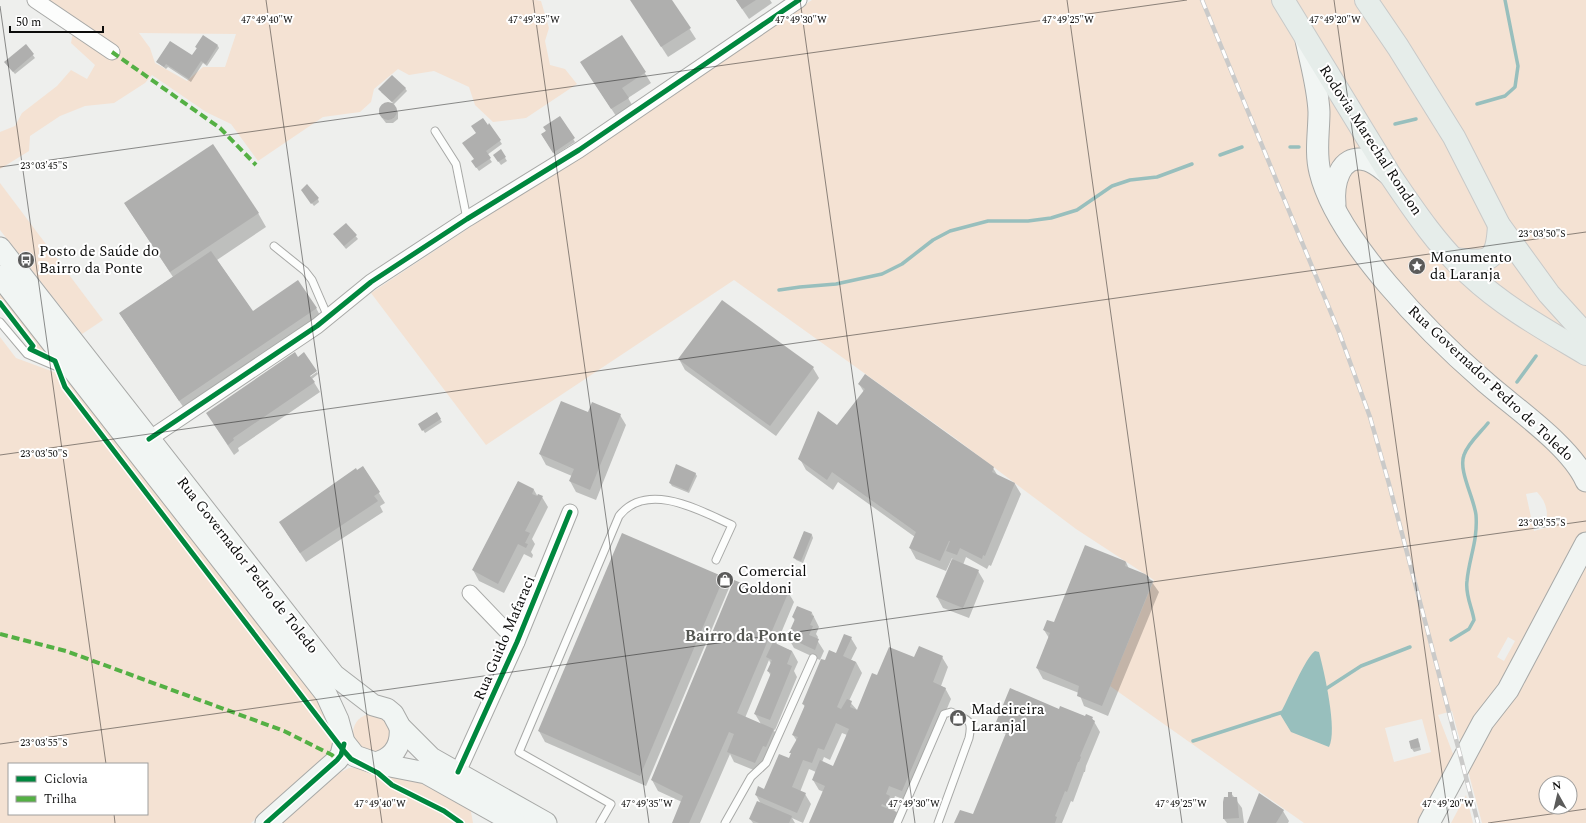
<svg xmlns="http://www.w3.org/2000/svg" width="1586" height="823" font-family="Spectral,serif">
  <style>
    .green { fill: #f4e2d3; fill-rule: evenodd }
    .water { fill: #98bfbd }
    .shadow { fill: #0003; fill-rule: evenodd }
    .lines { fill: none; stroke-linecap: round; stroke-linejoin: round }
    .stream { stroke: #98bfbd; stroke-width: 3.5 }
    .building { fill: #afafae }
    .lane-casing { stroke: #a8a9a7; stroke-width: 9 }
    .street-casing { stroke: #a8a9a7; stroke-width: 17 }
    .secondary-casing { stroke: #a8a9a7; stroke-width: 23 }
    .primary-casing { stroke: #c8c9c8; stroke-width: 24 }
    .lane { stroke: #fcfdfc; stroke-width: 7 }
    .street { stroke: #fcfdfc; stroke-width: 15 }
    .secondary { stroke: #f1f5f3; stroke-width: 21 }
    .primary { stroke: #e6edea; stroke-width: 22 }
    .rail-casing { stroke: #cacac9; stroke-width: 4.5 }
    .rail { stroke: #fff; stroke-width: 3; stroke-dasharray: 9; stroke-linecap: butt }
    .quiet { stroke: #54b044; stroke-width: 4; stroke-dasharray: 8 4; stroke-linecap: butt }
    .cycleway-casing { stroke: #fff; stroke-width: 8 }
    .cycleway { stroke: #00873e; stroke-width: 5 }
    .ticks { fill: none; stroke: #0c0c0b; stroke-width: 1; stroke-opacity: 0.45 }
    .labels { text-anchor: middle; stroke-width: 4; stroke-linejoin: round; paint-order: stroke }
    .street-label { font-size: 15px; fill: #0c0c0b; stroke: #fff }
    .poi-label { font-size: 15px; fill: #0c0c0b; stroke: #fff; text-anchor: start }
    .neighbourhood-label { font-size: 16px; font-weight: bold; fill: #555753; stroke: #fff }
    .ticks-label { font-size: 10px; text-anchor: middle; fill: #0c0c0b; stroke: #fff; stroke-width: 4; stroke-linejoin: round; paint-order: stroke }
  </style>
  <rect width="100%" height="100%" fill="#eeefed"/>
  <g class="green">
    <path d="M43,0H536L541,1L549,28L545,41L550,65L565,69L577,84L526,118L493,122L475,105L469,87L434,71L409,75L398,69L374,89L371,102L360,112L323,117L258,161L231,124L206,112L152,75L145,83L114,103L85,106L60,116L30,136L29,151L0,169V132L15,126L22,113L57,86L71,70L87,79L95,65L71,43L73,32ZM139,33L236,34L225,67H203L187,81L155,63L150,48Z"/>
    <path d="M812,0H1586V823H1482L1452,711L1438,715L1455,759L1422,823H1304L1110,686L1154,580L1076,529L955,438L734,280L486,445L371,293ZM1537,492C1547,502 1549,514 1545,528L1534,531L1526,494ZM1508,637L1515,641L1504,661L1497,657ZM1422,719L1431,752L1394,762L1385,728ZM1546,783H1570V807H1546Z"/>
    <path d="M0,183L103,320L82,334L0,230Z"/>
    <path d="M0,287L62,366L34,354L27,349L31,346L0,307Z"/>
    <path d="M0,337L16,358L73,379L319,698L330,724L334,750L251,823H0ZM9,764H147V814H9Z"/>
    <circle cx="372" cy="733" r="19"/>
    <path d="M360,767L413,779L438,792L445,789L470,806L473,823H281L337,774L349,768Z"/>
    <path d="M1466,795L1473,823H1451Z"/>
  </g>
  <path class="water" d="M1315,651L1319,652C1324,671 1338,731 1329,747L1291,732L1280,714C1287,702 1306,656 1315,651Z"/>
  <g class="shadow">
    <path d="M631,0H671L696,39L668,57Z"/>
    <path d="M736,0H770L772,3L749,19Z"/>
    <path d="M622,37L651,83L628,98L634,108L618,119L588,73Z"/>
    <path d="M26,46L35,58L15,74L7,65Z"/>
    <path d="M218,46L219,48L207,66L203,63L191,82L168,67L166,69L157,62L193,57L197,49L196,47Z"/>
    <path d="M405,88L407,91L393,105L398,112V119L393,123H386L379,114L380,107L385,103H393L381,92Z"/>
    <path d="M560,117L575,142L555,155L542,135Z"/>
    <path d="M489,125L502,144L487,155L492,162L479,171L474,164L475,160Z"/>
    <path d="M501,151L507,161L501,165L496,158Z"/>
    <path d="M304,193L318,199L319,202L314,206Z"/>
    <path d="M125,204L258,213L266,227L217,260L253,312L316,308L322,319L186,411L120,314L173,277Z"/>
    <path d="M346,224L358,239L346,249L336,237Z"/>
    <path d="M298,358L310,377L317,372L318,374L312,379L320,392L238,448L239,451L234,455L213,423Z"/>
    <path d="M679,359L813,368L819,378L776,436L685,370Z"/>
    <path d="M859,384L993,468L998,476L1015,484L1021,494L991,566L989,565L987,569L966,557L963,565L978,571L984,581L969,618L943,608L937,597L953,560L952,558L946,571L916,559L910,548L915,537L838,482L833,490L806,470L800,459L838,427L864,392Z"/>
    <path d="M436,413L442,422L425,433L419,424Z"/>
    <path d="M588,413L620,415L626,425L596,500L576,492L570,481L572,476L546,465L540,454Z"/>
    <path d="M363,467L385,503L380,506L383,512L306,562L286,532Z"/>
    <path d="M695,473L697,476L689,493L672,486L670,483Z"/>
    <path d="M518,482L534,490L538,497H542L548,507L532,539L535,544L531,552L533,555L532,558L524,554L504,593L479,581L473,570Z"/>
    <path d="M804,532L812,535L813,538L803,563L796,560L794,557Z"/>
    <path d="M1126,562L1129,569L1149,578L1159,592L1108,716L1084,706L1079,693L1043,679L1037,668L1049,638L1044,630L1055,624Z"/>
    <path d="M723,577L729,588L646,786L545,742L539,731Z"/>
    <path d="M788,592L794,602L776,645L792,651L798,662L794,671L797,677L775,730L773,729L780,740L769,756L761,773L734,762L730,754L700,823H673L682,802L658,791L652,780L771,596ZM769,660L771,664L768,671L771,676L755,714L761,724L745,718Z"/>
    <path d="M812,613L819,627L816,634L818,637L817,640L824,651L820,660L794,648L788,637L795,621L793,617Z"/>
    <path d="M851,638L857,648L851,660L856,662L862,673L849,701L858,711L877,676L914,659L942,657L948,667L941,686L945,688L951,699L908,801L895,796L893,802L896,807L894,812L896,813L902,823H810L824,792L819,790L813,780L816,772L809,769L800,792L805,794L811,804L803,823L792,818L795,823H753L750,819L761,804L756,795L765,790L789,759L797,741L793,735L805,707L803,704L825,662L837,654ZM842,733L847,735L834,768L822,762L824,757L830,760Z"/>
    <path d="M1059,710L1092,718L1100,732L1086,766L1085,772H1084L1073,802L1071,801L1062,823H955L974,816L1007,734L1003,733L997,722Z"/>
    <path d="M1419,742L1421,750L1414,752L1412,749Z"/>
    <path d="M1231,793L1242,808L1244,823H1227L1224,819Z"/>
    <path d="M1283,811L1289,821L1288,823H1249Z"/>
  </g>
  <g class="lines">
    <g class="stream">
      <path d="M1477,104L1505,96L1515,87L1518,66L1505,0"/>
      <path d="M1395,124L1416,119"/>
      <path d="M1290,147H1299"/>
      <path d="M1220,155L1242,147"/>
      <path d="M779,290L800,287L836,284L882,274L902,264L933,240L950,231L988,221H1028L1051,218L1077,210L1112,186L1130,180L1157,177L1192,164"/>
      <path d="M1517,382L1536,356"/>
      <path d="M1451,640L1469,629L1474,620C1472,607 1465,595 1467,581C1469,558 1478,541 1476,515C1474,498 1458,470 1464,455C1468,443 1481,432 1488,423"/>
      <path d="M1324,690L1361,666L1410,647"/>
      <path d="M1193,741L1283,712"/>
    </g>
  </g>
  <g class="building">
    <path d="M630,0H672L691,28L661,47Z"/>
    <path d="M736,0H756L742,9Z"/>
    <path d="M203,35L218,45L206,64L201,61L189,79L166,64L164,67L156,62L170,41L192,55L197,48L195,47Z"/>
    <path d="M622,35L646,72L622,88L629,98L611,109L580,62Z"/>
    <path d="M26,44L34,54L13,72L4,62Z"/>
    <path d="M392,75L406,88L392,102L378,89Z"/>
    <circle cx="388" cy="111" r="9"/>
    <path d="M560,116L575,138L553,153L541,134L546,131L543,127Z"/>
    <path d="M483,118L488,125L489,123L501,140L486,151L491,158L476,168L471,161L474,159L462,143L476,133L471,126Z"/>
    <path d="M213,144L259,213L170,272L124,203Z"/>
    <path d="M501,149L506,157L498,162L493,155Z"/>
    <path d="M307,184L319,198L311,204L301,190Z"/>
    <path d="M346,223L357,235L344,246L333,234Z"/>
    <path d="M211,251L253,311L298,280L317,308L179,401L119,313Z"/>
    <path d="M722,300L814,367L770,426L678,359Z"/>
    <path d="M295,352L298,357L304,352L317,371L310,376L315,382L233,438L234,440L228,445L206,413Z"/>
    <path d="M865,374L994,467L992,472L1015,483L985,556L983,555L982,559L960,548L957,555L946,551L950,541H949L940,561L909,548L916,532L832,472L827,480L798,459L818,411L837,425L865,389L858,384Z"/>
    <path d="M561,401L588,412L592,402L621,414L590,490L569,481L574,469L539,454Z"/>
    <path d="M437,412L441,419L422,431L418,424Z"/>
    <path d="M676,464L696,473L688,491L669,483Z"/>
    <path d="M363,466L380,492L374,496L378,501L300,553L279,522L356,468L357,470Z"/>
    <path d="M518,481L534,489L532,494L537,496L538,494L543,496L525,531L530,533L525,543L528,544L526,548L518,544L498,584L472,570Z"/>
    <path d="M804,531L812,534L801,561L793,558Z"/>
    <path d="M622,533L724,577L640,776L538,731Z"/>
    <path d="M1085,545L1125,561L1126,562L1125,566L1145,574L1149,577V579L1153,581L1102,706L1077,696L1079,686L1036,668L1050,633L1043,630L1047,620L1054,622Z"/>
    <path d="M952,559L979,570L963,608L936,597Z"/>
    <path d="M734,580L771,595L775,585L789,591L737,713L774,729L766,747L763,746L755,763L727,752L734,734L729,732L689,823H672L683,796L651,780Z"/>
    <path d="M797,606L812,612L811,615L814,616L810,625L813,626L809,635L819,639L815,650L787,637L795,619L792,617Z"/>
    <path d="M844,634L852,637L843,656L856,662L837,707L841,709L847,699L852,701L850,707L857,710L872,673L877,675L889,647L914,657L919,646L943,656L933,682L946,688L902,791L889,786L886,794L890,796L886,806L882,804L881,806L897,812L893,823H809L825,786L812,780L820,760L833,766L849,729L836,723L824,750L818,748L812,763L803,760L792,787L806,793L797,813L755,795L758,786L764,789L779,754L789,758L791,753H789L798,737L792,735L805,705L802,704L821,659L825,660L829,650L836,653Z"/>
    <path d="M773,642L792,651L787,664L792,666L770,720L754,714L771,673L767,671L772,660L766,657Z"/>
    <path d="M1010,688L1059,709L1060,706L1085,716L1086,714L1093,717L1092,719L1095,721L1080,756L1081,757L1079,762H1078L1067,792L1065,791L1055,816L1057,817L1055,823H954L960,810L973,814L980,797L1008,728L996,722Z"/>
    <path d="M1418,738L1420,747L1411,749L1409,741Z"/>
    <path d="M1228,792H1232V797H1237L1239,818L1223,819V802L1224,797H1228Z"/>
    <path d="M1259,793L1284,810L1276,823H1247Z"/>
    <path d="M757,801L792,816L789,823H759L749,819Z"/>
  </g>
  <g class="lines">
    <g class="lane-casing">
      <g id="lane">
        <path d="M435,131L456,164L467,219"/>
        <path d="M274,246L305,271L312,280L328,317"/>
        <path d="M0,322L27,354L67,371"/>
        <path d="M600,823L611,804L519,752L619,516C647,480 701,511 732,525L716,560"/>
        <path d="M725,823L751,777L766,763L813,658"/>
        <path d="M897,823L944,714L951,712C967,720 973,718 969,738L938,823"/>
      </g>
    </g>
    <g class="street-casing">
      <g id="street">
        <path d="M35,0L112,52"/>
        <path d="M149,439L317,326L371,282L467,219L579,150L799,0"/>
        <path d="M470,593L517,642"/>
        <path d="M458,772L517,642L570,512"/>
      </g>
    </g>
    <g class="secondary-casing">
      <g id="secondary">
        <path d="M1306,40C1311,64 1318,88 1319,112C1319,132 1315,153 1320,172C1337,241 1430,334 1483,380C1513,407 1570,445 1586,481"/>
        <path d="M1335,205C1333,185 1339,153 1366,160C1375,162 1383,170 1390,175"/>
        <path d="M0,248L334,675L373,705L387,709L393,714L400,727L431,758L546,823"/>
        <path d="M0,276L326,694L338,720L344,742L355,756L375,763L426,773L515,823"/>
        <path d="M375,763C393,759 402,746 400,727"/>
        <path d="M266,823L337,760L341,755L344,742"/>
        <path d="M1429,823L1483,722L1508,690L1586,543"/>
      </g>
    </g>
    <g class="primary-casing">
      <g id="primary">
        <path d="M1283,0L1390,175C1413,209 1439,248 1470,275C1504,307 1546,330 1586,354"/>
        <path d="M1366,0L1398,47L1454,137L1499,225L1549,294L1586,335"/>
        <path d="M1454,259C1489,263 1497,263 1499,225"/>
      </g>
    </g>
    <use href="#lane" class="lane"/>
    <use href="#street" class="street"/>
    <use href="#secondary" class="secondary"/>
    <use href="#primary" class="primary"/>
    <g class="rail-casing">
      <path id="rail" d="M1202,0L1339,332L1370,417L1389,484L1478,823"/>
    </g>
    <use href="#rail" class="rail"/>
    <g class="quiet">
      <path d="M112,52L220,128L256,165"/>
      <path d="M0,634L66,651L284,731L332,755L337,760"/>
    </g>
    <g class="cycleway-casing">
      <g id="cycleway">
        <path d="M0,303L33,346L30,349L55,361L65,387L343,750L351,759L378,773L392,785L444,811L461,823"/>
        <path d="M149,439L317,326L371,282L467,219L579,150L799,0"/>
        <path d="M458,772L517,642L570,512"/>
        <path d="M266,823L337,760L341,755L344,744"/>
      </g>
    </g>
    <use href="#cycleway" class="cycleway"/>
  </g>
  <path class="ticks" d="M266,0L382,823M533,0L649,823M800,0L915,823M1067,0L1182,823M1334,0L1449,823M0,6L106,764M0,167L1187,0M0,455L1586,232M0,744L1586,521M114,814L115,823M1488,823L1586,809"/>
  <defs>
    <g id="bus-disc" transform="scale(0.9)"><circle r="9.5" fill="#5b5b5a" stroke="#fff"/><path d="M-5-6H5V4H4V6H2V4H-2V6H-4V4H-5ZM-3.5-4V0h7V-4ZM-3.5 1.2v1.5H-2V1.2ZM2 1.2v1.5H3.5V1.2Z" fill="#fff"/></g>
    <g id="sight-disc" transform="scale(0.9)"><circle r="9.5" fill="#5b5b5a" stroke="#fff"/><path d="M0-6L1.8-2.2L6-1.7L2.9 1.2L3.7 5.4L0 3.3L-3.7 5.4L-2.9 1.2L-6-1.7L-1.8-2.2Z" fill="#fff"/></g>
    <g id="shop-disc" transform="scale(0.9)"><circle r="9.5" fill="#5b5b5a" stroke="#fff"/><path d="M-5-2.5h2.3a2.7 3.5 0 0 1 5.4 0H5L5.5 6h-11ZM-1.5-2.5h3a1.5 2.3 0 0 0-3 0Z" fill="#fff"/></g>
  </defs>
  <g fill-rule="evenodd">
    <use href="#bus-disc" x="26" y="260"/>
    <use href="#sight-disc" x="1417" y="266"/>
    <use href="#shop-disc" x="725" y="580"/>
    <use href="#shop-disc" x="958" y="718"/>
  </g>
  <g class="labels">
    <g class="street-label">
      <text transform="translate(1371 140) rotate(57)" y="5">Rodovia Marechal Rondon</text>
      <text transform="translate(1491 383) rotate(43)" y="5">Rua Governador Pedro de Toledo</text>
      <text transform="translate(248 565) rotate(52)" y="5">Rua Governador Pedro de Toledo</text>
      <text transform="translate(504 638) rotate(-67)" y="5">Rua Guido Mafaraci</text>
    </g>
    <g class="poi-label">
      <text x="39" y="256">Posto de Saúde do<tspan x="39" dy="17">Bairro da Ponte</tspan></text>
      <text x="1430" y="262">Monumento<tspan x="1430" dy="17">da Laranja</tspan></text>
      <text x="738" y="576">Comercial<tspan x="738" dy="17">Goldoni</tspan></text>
      <text x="971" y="714">Madeireira<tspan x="971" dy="17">Laranjal</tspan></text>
    </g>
    <g class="neighbourhood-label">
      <text x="743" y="641">Bairro da Ponte</text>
    </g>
  </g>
  <g class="ticks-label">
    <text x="267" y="23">47°49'40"W</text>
    <text x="534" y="23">47°49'35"W</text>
    <text x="801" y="23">47°49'30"W</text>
    <text x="1068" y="23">47°49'25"W</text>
    <text x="1335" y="23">47°49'20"W</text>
    <text x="44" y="169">23°03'45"S</text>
    <text x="1542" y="237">23°03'50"S</text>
    <text x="44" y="457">23°03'50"S</text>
    <text x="1542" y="526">23°03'55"S</text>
    <text x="44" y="746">23°03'55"S</text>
    <text x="380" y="807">47°49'40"W</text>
    <text x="647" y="807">47°49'35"W</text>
    <text x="914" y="807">47°49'30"W</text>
    <text x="1181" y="807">47°49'25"W</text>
    <text x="1448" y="807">47°49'20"W</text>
  </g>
  <rect x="8" y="763" width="140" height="52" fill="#ffffff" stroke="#9e9e9d"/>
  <rect x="16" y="776" width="20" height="6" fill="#00873e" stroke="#9e9e9d"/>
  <text x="44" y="783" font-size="12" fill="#0c0c0b">Ciclovia</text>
  <rect x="16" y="796" width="20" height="6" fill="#54b044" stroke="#9e9e9d"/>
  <text x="44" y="803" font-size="12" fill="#0c0c0b">Trilha</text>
  <g transform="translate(1558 795) rotate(352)"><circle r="19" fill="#ffffff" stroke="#9e9e9d"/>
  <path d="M0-3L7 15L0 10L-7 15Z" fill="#5b5b5a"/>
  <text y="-6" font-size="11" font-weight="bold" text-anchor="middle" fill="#0c0c0b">N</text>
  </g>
  <path d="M10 26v6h93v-6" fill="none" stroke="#0c0c0b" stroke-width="2"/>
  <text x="16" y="26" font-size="12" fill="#0c0c0b" stroke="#ffffff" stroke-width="3" paint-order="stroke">50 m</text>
</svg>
